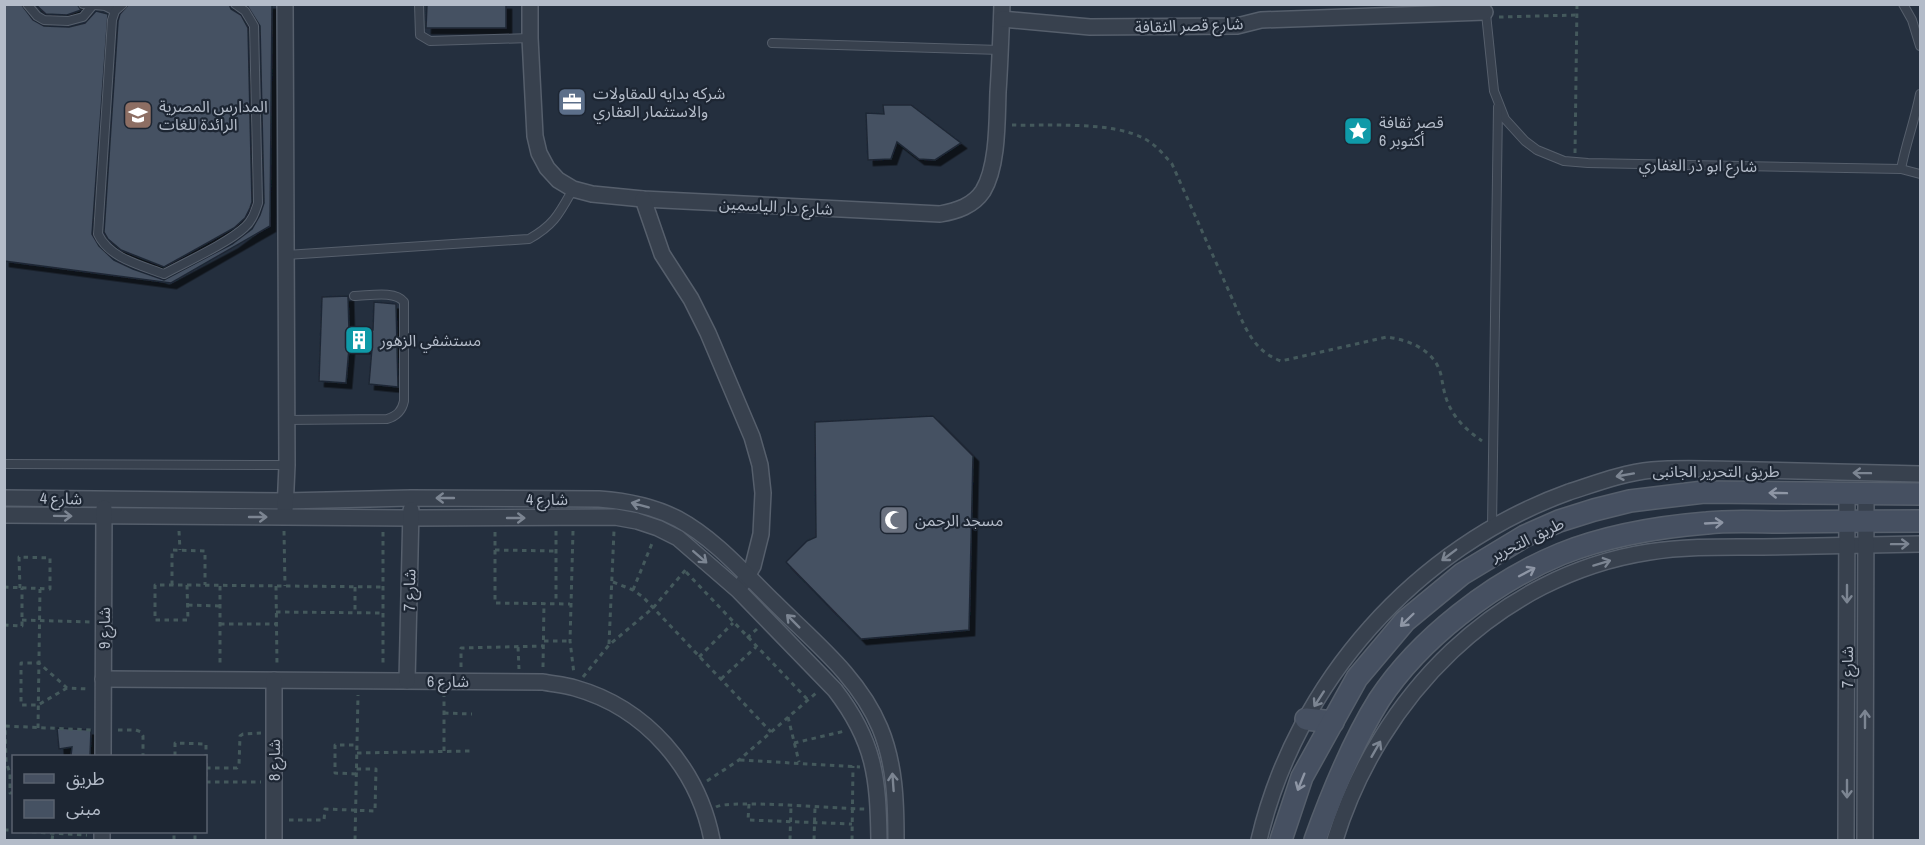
<svg xmlns="http://www.w3.org/2000/svg" width="1925" height="845" font-family="'Archivo Narrow','Noto Sans Arabic',sans-serif">
  <style>
    .building { fill: #455162; stroke: #1f2835; stroke-width: 1.5; filter: url(#shadow) }
    .lines { fill: none; stroke-linecap: round; stroke-linejoin: round }
    .lane-casing { stroke: #565f6c; stroke-width: 10 }
    .street-casing { stroke: #565f6c; stroke-width: 18 }
    .secondary-casing { stroke: #565f6c; stroke-width: 24 }
    .path { stroke: #44595c; stroke-width: 3; stroke-dasharray: 4.5 4.5; stroke-linecap: butt }
    .lane { stroke: #38414e; stroke-width: 8 }
    .street { stroke: #38414e; stroke-width: 15 }
    .secondary { stroke: #465061; stroke-width: 21 }
    .oneway { stroke: #7c8592 }
    .oneway2 { stroke: #8e96a5 }
    .labels { text-anchor: middle; stroke-width: 4.5; stroke-linejoin: round; paint-order: stroke }
    .street-label { font-size: 16px; fill: #b4bcc9; stroke: #1d2633 }
    .poi-label { font-size: 16px; fill: #b4bcc9; stroke: #1d2633; text-anchor: start }
  </style>
  <defs>
    <filter id="shadow"><feDropShadow dx="5.5" dy="5.5" stdDeviation="0" flood-color="#0009"/></filter>
  </defs>
  <rect width="100%" height="100%" fill="#242f3e"/>
  <g class="building">
    <path d="M4,4H21L33,20L44,26L69,27L85,23L96,11L108,14L92,234L99,246L114,260L133,269L164,280L232,244L252,229L260,215L264,203L260,26L246,4H272L270,226L171,283L4,261Z"/>
    <path d="M35,4H77L81,10L67,15L46,14Z"/>
    <path d="M129,4H229L231,9L241,15L248,28L252,202L250,208L245,218L234,228L164,267L121,250L108,239L104,232L118,21L120,14Z"/>
    <path d="M427,4H506V28H426Z"/>
    <path d="M883,105H911L961,143L935,160L919,159L897,142L891,159L868,160L866,113L884,114Z"/>
    <path d="M348,296L349,331L373,330L374,302L396,304L398,387L369,384L372,348H349L346,383L319,381L322,297Z"/>
    <path d="M933,416L973,456L969,630L861,639L786,562L807,541L816,537L815,422Z"/>
    <path d="M57,728L91,730L90,756H71L72,747L59,749Z"/>
  </g>
  <g class="lines">
    <g class="lane-casing">
      <g id="lane">
        <path d="M27,4L37,16L44,20L68,21L83,17L93,5"/>
        <path d="M83,4L105,6L115,11"/>
        <path d="M123,4L115,11L112,20L98,234C109,258 140,265 164,274C186,262 228,243 245,227C252,221 255,212 258,203L254,26L245,11L235,4"/>
        <path d="M419,4L420,35L430,41L530,38"/>
        <path d="M1485,4L1494,91L1505,119L1525,141L1537,150L1564,161L1588,163L1901,169L1920,174"/>
        <path d="M1903,4L1912,20L1920,46"/>
        <path d="M772,43L1000,50"/>
        <path d="M1901,169C1906,143 1915,120 1920,94"/>
        <path d="M286,255L529,239C554,225 559,214 573,189"/>
        <path d="M287,420L387,419C397,416 402,411 404,401V302C395,290 368,296 354,296"/>
        <path d="M4,464L287,465"/>
        <path d="M1492,527L1498,107"/>
      </g>
    </g>
    <g class="street-casing">
      <g id="street">
        <path d="M530,4V38L535,136L539,153L547,168L558,180L573,189L592,194L643,199L940,214C957,211 973,206 983,191C998,166 997,121 998,92C1000,63 1001,34 1002,4"/>
        <path d="M1002,19L1090,27L1237,26L1261,20L1485,12"/>
        <path d="M643,199L662,254L691,299L708,333L752,437L760,465L763,493L761,534L753,566L743,583"/>
        <path d="M4,498L285,501L411,498L599,499C627,501 653,506 678,519C715,539 745,574 775,603C813,641 859,677 880,728C895,764 896,802 896,840"/>
        <path d="M285,511L287,465L285,4"/>
        <path d="M4,515L410,518L615,517L637,521L658,528L678,538L738,590L835,690C875,742 878,778 879,840"/>
        <path d="M103,679L543,682C553,684 565,685 575,688C646,708 698,768 712,840"/>
        <path d="M407,681L411,510"/>
        <path d="M103,756L104,508"/>
        <path d="M102,840V832"/>
        <path d="M274,840V680"/>
        <path d="M1259,840C1296,682 1416,547 1569,492C1597,483 1623,473 1652,470C1687,467 1722,470 1757,470C1811,471 1866,473 1920,474"/>
        <path d="M1335,840C1379,697 1498,575 1649,552C1686,546 1724,547 1762,547C1815,546 1868,545 1920,544"/>
        <path d="M1846,840L1847,494"/>
        <path d="M1865,840L1866,494"/>
      </g>
    </g>
    <g class="secondary-casing">
      <g id="secondary">
        <path d="M1306,719L1333,722"/>
        <path d="M1281,840L1302,777L1357,678L1405,621L1462,574L1525,536L1559,521L1594,510L1630,501L1704,492L1920,494"/>
        <path d="M1315,840C1332,793 1352,743 1379,700C1419,639 1493,582 1561,554C1606,536 1658,527 1707,523C1732,520 1759,522 1784,522C1830,521 1875,521 1920,521"/>
      </g>
    </g>
    <g class="path">
      <path d="M1499,17L1577,15"/>
      <path d="M1012,125C1049,126 1113,121 1145,139C1156,145 1164,155 1172,164L1244,325C1253,342 1262,354 1281,361L1387,337C1409,340 1435,350 1441,375C1443,385 1444,394 1448,403C1455,420 1468,431 1482,441"/>
      <path d="M1575,153L1577,4"/>
      <path d="M179,531L180,550"/>
      <path d="M284,531L285,586"/>
      <path d="M556,531V603"/>
      <path d="M573,531L570,641L574,674"/>
      <path d="M383,532V666"/>
      <path d="M495,532V603L570,604"/>
      <path d="M495,550L556,551"/>
      <path d="M686,572L808,700"/>
      <path d="M613,582L633,590L643,597L771,732"/>
      <path d="M172,585V550L205,551V585"/>
      <path d="M187,585L188,620H155V585H187L384,587"/>
      <path d="M220,586V666"/>
      <path d="M276,586L277,665"/>
      <path d="M4,587L50,589V558L19,557L20,588"/>
      <path d="M355,587V613"/>
      <path d="M633,590L653,541"/>
      <path d="M188,605L219,606"/>
      <path d="M276,612L384,613"/>
      <path d="M22,620L90,622"/>
      <path d="M220,624H276"/>
      <path d="M4,625L22,626V588"/>
      <path d="M747,638L757,629"/>
      <path d="M544,641H570"/>
      <path d="M609,644L614,531"/>
      <path d="M518,647L519,669"/>
      <path d="M699,657L733,623"/>
      <path d="M461,667V648L543,646"/>
      <path d="M543,667L544,603"/>
      <path d="M583,677L609,645L653,608L688,567"/>
      <path d="M721,679L756,647"/>
      <path d="M67,688L38,705H21V663H39L67,688L89,689"/>
      <path d="M444,713L472,714"/>
      <path d="M788,717L799,762"/>
      <path d="M38,728L40,589"/>
      <path d="M118,730H136L141,732L143,736V756"/>
      <path d="M794,743L845,731"/>
      <path d="M444,751V696"/>
      <path d="M357,753L471,751"/>
      <path d="M175,756V743L206,744V782"/>
      <path d="M740,760L860,767"/>
      <path d="M206,768H237L239,765L240,736L243,734L261,733"/>
      <path d="M356,774L335,773V745H357"/>
      <path d="M707,781L739,760L816,693"/>
      <path d="M206,782H261"/>
      <path d="M14,793H10V773L6,762L5,726L91,730"/>
      <path d="M749,804L748,820L852,824"/>
      <path d="M716,807C730,799 841,809 865,809"/>
      <path d="M289,820H324L325,809L375,811L376,769H356"/>
      <path d="M4,830H14"/>
      <path d="M32,832L87,835"/>
      <path d="M52,840L53,833"/>
      <path d="M174,840V832"/>
      <path d="M195,840V832"/>
      <path d="M355,840L358,695"/>
      <path d="M790,840L791,806"/>
      <path d="M814,840L815,807"/>
      <path d="M852,840L853,766"/>
    </g>
    <use href="#lane" class="lane"/>
    <use href="#street" class="street"/>
    <use href="#secondary" class="secondary"/>
  </g>
  <defs><path id="oneway-shaft" d="M-6 0H5M1.5-3L5.5 0L1.5 3" fill="none" stroke-width="1.6" stroke-linecap="round" stroke-linejoin="round" transform="scale(1.5)"/></defs>
  <g class="oneway">
    <use href="#oneway-shaft" transform="translate(1862 473) rotate(-179)"/>
    <use href="#oneway-shaft" transform="translate(1625 475) rotate(170)"/>
    <use href="#oneway-shaft" transform="translate(445 498) rotate(-180)"/>
    <use href="#oneway-shaft" transform="translate(640 505) rotate(-165)"/>
    <use href="#oneway-shaft" transform="translate(63 516) rotate(1)"/>
    <use href="#oneway-shaft" transform="translate(258 517)"/>
    <use href="#oneway-shaft" transform="translate(516 518)"/>
    <use href="#oneway-shaft" transform="translate(1900 544) rotate(-1)"/>
    <use href="#oneway-shaft" transform="translate(1449 555) rotate(143)"/>
    <use href="#oneway-shaft" transform="translate(700 557) rotate(41)"/>
    <use href="#oneway-shaft" transform="translate(1602 563) rotate(-17)"/>
    <use href="#oneway-shaft" transform="translate(1847 594) rotate(90)"/>
    <use href="#oneway-shaft" transform="translate(793 621) rotate(-135)"/>
    <use href="#oneway-shaft" transform="translate(1319 699) rotate(123)"/>
    <use href="#oneway-shaft" transform="translate(1865 719) rotate(-90)"/>
    <use href="#oneway-shaft" transform="translate(1376 749) rotate(-60)"/>
    <use href="#oneway-shaft" transform="translate(893 782) rotate(-94)"/>
    <use href="#oneway-shaft" transform="translate(1847 789) rotate(90)"/>
  </g>
  <g class="oneway2">
    <use href="#oneway-shaft" transform="translate(1778 493) rotate(-179)"/>
    <use href="#oneway-shaft" transform="translate(1714 523) rotate(-3)"/>
    <use href="#oneway-shaft" transform="translate(1527 572) rotate(-28)"/>
    <use href="#oneway-shaft" transform="translate(1407 620) rotate(136)"/>
    <use href="#oneway-shaft" transform="translate(1301 782) rotate(112)"/>
  </g>
  <defs>
    <g id="office-square" transform="scale(1.5)"><rect x="-9" y="-9" width="18" height="18" rx="4" fill="#5c6f8a" stroke="#1d2633"/><path d="M-6-3h4V-5.5h4V-3h4V5H-6ZM-1-4.5V-3h2v-1.5ZM-6 0V1H6V0Z" fill="#fff"/></g>
    <g id="school-square" transform="scale(1.5)"><rect x="-9" y="-9" width="18" height="18" rx="4" fill="#8d6e63" stroke="#1d2633"/><path d="M0-5L7-2L0 1L-7-2ZM-4 1L0 2.5L4 1V4Q0 6-4 4Z" fill="#fff"/></g>
    <g id="sight-square" transform="scale(1.5)"><rect x="-9" y="-9" width="18" height="18" rx="4" fill="#0f9aa8" stroke="#1d2633"/><path d="M0-6L1.8-2.2L6-1.7L2.9 1.2L3.7 5.4L0 3.3L-3.7 5.4L-2.9 1.2L-6-1.7L-1.8-2.2Z" fill="#fff"/></g>
    <g id="building-square" transform="scale(1.5)"><rect x="-9" y="-9" width="18" height="18" rx="4" fill="#0f9aa8" stroke="#1d2633"/><path d="M-4-6H4V6H1V3H-1V6H-4ZM-2.5-4.3h1.7v1.8h-1.7ZM.8-4.3h1.7v1.8H.8ZM-2.5-1h1.7V.8h-1.7ZM.8-1h1.7V.8H.8Z" fill="#fff"/></g>
    <g id="mosque-square" transform="scale(1.5)"><rect x="-9" y="-9" width="18" height="18" rx="4" fill="#6b7280" stroke="#1d2633"/><path d="M3.5-4.9A6 6 0 1 0 3.5 4.9A5 5 0 1 1 3.5-4.9Z" fill="#fff"/></g>
  </defs>
  <g fill-rule="evenodd">
    <use href="#office-square" x="572" y="102"/>
    <use href="#school-square" x="138" y="115"/>
    <use href="#sight-square" x="1358" y="131"/>
    <use href="#building-square" x="359" y="340"/>
    <use href="#mosque-square" x="894" y="520"/>
  </g>
  <g class="labels">
    <g class="street-label">
      <text transform="translate(1189 25) rotate(-2)" y="6">شارع قصر الثقافة</text>
      <text transform="translate(1698 165) rotate(1)" y="6">شارع ابو ذر الغفاري</text>
      <text transform="translate(776 206) rotate(3)" y="6">شارع دار الياسمين</text>
      <text x="1716" y="477">طريق التحرير الجانبى</text>
      <text transform="translate(61 498) rotate(1)" y="6">شارع 4</text>
      <text x="547" y="505">شارع 4</text>
      <text transform="translate(1527 539) rotate(-26)" y="6">طريق التحرير</text>
      <text transform="translate(409 590) rotate(-89)" y="6">شارع 7</text>
      <text transform="translate(104 628) rotate(-90)" y="6">شارع 9</text>
      <text transform="translate(1847 667) rotate(-90)" y="6">شارع 7</text>
      <text x="448" y="687">شارع 6</text>
      <text transform="translate(274 760) rotate(-90)" y="6">شارع 8</text>
    </g>
    <g class="poi-label">
      <text x="593" y="99">شركه بدايه للمقاولات<tspan x="593" dy="18">والاستثمار العقاري</tspan></text>
      <text x="159" y="112">المدارس المصرية<tspan x="159" dy="18">الرائدة للغات</tspan></text>
      <text x="1379" y="128">قصر ثقافة<tspan x="1379" dy="18">6 أكتوبر</tspan></text>
      <text x="380" y="346">مستشفي الزهور</text>
      <text x="915" y="526">مسجد الرحمن</text>
    </g>
  </g>
  <rect width="1925" height="845" fill="none" stroke="#b4bcc9" stroke-width="12"/>
  <rect x="12" y="755" width="195" height="78" fill="#1d2633" stroke="#59626f" stroke-width="1.5"/>
  <rect x="24" y="774" width="30" height="9" fill="#465061" stroke="#59626f" stroke-width="1.5"/>
  <text x="66" y="785" font-size="18" fill="#b4bcc9">طريق</text>
  <rect x="24" y="800" width="30" height="18" fill="#455162" stroke="#59626f" stroke-width="1.5"/>
  <text x="66" y="815" font-size="18" fill="#b4bcc9">مبنى</text>
</svg>
